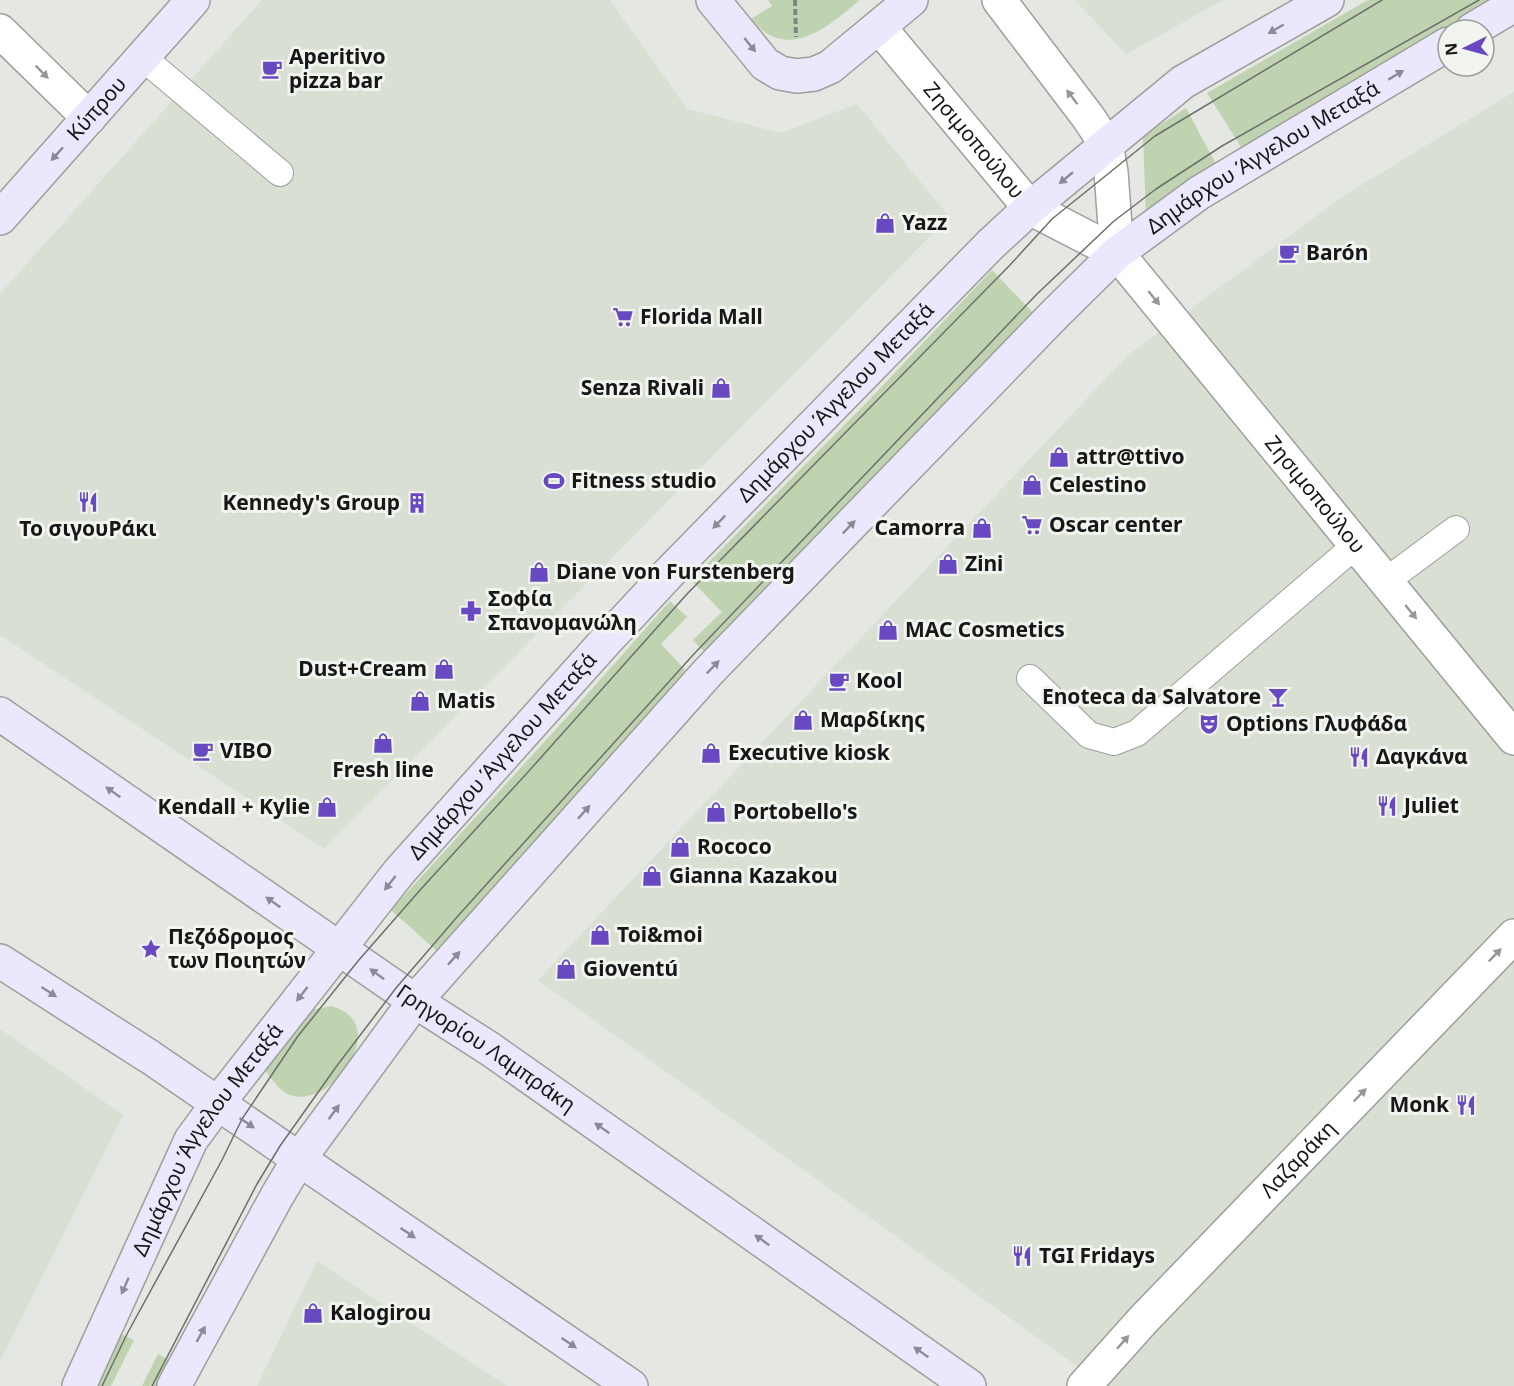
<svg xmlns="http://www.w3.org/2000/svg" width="1514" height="1386" font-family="'Noto Sans',sans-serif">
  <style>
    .built { fill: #d9dfd3 }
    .green { fill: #c0d3b0 }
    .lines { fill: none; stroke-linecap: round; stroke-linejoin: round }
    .lane-casing { stroke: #9c9f9a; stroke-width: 28 }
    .street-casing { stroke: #9c9f9a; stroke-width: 36 }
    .secondary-casing { stroke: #9c9f9a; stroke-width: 36 }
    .path { stroke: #828481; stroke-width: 4; stroke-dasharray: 6 3; stroke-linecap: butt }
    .lane { stroke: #fff; stroke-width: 26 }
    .street { stroke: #fff; stroke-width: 33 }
    .secondary { stroke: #ebe8fe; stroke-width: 33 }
    .tram { stroke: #6d6f6c; stroke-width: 1.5 }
    .oneway { fill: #8b8a96 }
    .oneway2 { fill: #969796 }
    .labels { text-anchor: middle; stroke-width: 6; stroke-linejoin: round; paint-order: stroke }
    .poi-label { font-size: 21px; font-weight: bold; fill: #161716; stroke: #f1f4ef; text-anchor: start }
    .street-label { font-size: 21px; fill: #161716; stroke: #f1f4ef }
  </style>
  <rect width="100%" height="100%" fill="#e4e7e2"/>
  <g class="built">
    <path d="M262,0H610L687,109L781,133L857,104L949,217L324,849L0,635V294Z"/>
    <path d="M1075,0H1223L1126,54Z"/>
    <path d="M1514,92V1386H1105L538,980L1128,355L1345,195Z"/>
    <path d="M0,1029L123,1115L0,1361Z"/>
    <path d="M317,1261L507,1386H257Z"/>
  </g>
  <g class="green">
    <path d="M768,0H860C828,26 788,64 751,19L772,6Z"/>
    <path d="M1368,0H1494L1241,147L1207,93Z"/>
    <path d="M1186,108L1216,164L1146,214L1143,136Z"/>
    <path d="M992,270L1036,316L705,653L693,640L722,612L691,580L870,399Z"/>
    <path d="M670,601L687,617L661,644L687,672L439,953L391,910L567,717Z"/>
    <path d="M331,1006C394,1023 332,1110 290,1095C279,1091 273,1080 266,1072L269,1058L310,1010Z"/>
    <path d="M121,1334L134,1340L111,1386H96Z"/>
    <path d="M158,1354L172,1362L161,1386H142Z"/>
  </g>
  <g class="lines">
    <g class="lane-casing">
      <g id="lane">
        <path d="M142,57L280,173"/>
        <path d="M1386,581L1456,529"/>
        <path d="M1030,678L1089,735L1114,742L1137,733L1356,545"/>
      </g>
    </g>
    <g class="street-casing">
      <g id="street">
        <path d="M999,0L1088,117L1106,144L1111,172L1117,253"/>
        <path id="s1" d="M879,27L1030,208L1117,253L1514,738"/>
        <path d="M0,31L89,118"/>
        <path id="s2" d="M1084,1386L1144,1319L1514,936"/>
      </g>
    </g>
    <g class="secondary-casing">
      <g id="secondary">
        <path d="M713,0L765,64L780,73L797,76L814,74L830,67L911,0"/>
        <path d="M1472,30L1514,5"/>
        <path id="s3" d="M0,218L193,0"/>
        <path id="s4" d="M0,714L415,1001L490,1049L969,1386"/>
        <path d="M0,961L150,1057L631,1386"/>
        <path id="s5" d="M79,1386L191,1140L218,1103L399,872L603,644L668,574L991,244L1030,208L1183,82L1327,0"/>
        <path id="s6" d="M174,1386L277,1196L299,1159L415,1001L709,671L1055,314L1117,253L1199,193L1448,44"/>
      </g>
    </g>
    <path class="path" d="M795,0L796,37"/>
    <use href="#lane" class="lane"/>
    <use href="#street" class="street"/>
    <use href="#secondary" class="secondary"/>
    <g class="tram">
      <path d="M102,1386L127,1334L222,1160L242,1119L298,1036L358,961L421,889L528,772L687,594L1010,265L1052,219L1155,136L1382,0"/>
      <path d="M152,1386L257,1184L280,1146L336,1067L396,988L457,917L693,655L1037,294L1114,221L1156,189L1222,146L1479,0"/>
    </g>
  </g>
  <defs><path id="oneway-solid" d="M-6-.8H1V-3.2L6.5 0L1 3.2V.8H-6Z" transform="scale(1.5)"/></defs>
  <g class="oneway">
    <use href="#oneway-solid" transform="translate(1276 29) rotate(150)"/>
    <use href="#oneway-solid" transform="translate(750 45) rotate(51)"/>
    <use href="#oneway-solid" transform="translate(1396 75) rotate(-31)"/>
    <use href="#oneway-solid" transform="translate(57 154) rotate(132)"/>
    <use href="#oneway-solid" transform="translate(1066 178) rotate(140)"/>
    <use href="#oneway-solid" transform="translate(719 522) rotate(134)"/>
    <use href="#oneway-solid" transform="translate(849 527) rotate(-46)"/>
    <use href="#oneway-solid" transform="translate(713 667) rotate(-46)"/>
    <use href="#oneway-solid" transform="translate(113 792) rotate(-145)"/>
    <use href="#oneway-solid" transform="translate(584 812) rotate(-48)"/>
    <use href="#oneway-solid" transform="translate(390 883) rotate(128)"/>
    <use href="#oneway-solid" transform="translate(273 902) rotate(-145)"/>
    <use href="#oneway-solid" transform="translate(454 958) rotate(-48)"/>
    <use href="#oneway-solid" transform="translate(377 974) rotate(-144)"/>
    <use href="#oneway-solid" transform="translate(49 992) rotate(33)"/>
    <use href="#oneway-solid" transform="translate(302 994) rotate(128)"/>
    <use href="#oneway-solid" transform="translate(334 1112) rotate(-54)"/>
    <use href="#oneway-solid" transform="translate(247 1123) rotate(34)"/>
    <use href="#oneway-solid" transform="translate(602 1128) rotate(-145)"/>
    <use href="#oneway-solid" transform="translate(408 1233) rotate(34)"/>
    <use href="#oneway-solid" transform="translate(762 1240) rotate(-145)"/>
    <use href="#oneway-solid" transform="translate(125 1286) rotate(114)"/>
    <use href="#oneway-solid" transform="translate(201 1334) rotate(-61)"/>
    <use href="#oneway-solid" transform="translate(569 1343) rotate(34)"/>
    <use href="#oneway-solid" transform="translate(921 1352) rotate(-145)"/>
  </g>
  <g class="oneway2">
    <use href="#oneway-solid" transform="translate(42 72) rotate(45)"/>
    <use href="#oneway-solid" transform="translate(1072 97) rotate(-127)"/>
    <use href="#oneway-solid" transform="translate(1154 298) rotate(51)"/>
    <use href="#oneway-solid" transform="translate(1411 612) rotate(51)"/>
    <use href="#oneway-solid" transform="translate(1495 955) rotate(-46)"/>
    <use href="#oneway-solid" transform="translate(1360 1095) rotate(-46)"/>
    <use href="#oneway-solid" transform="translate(1123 1342) rotate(-49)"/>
  </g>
  <defs>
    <g id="cafe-bare" transform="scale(1.62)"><path d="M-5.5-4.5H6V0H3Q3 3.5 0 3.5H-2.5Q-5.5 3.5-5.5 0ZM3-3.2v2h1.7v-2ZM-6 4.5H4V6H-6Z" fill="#6949c2" stroke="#f1f4ef" stroke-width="2.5" paint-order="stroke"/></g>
    <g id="shop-bare" transform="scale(1.62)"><path d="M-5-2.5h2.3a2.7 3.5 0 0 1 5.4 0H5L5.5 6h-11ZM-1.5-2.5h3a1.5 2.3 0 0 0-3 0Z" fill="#6949c2" stroke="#f1f4ef" stroke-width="2.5" paint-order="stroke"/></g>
    <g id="supermarket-bare" transform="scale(1.62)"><path d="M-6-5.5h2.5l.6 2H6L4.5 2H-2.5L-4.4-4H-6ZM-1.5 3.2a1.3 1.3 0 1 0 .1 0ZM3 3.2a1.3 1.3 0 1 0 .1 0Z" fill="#6949c2" stroke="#f1f4ef" stroke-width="2.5" paint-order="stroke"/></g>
    <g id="stadium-bare" transform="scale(1.62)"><path d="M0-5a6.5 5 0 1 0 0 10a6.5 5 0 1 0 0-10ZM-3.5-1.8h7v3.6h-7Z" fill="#6949c2" stroke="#f1f4ef" stroke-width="2.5" paint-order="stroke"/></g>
    <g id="restaurant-bare" transform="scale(1.62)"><path d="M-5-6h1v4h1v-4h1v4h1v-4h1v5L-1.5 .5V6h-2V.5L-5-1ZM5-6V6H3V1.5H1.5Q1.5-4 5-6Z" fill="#6949c2" stroke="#f1f4ef" stroke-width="2.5" paint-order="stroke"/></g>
    <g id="building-bare" transform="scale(1.62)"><path d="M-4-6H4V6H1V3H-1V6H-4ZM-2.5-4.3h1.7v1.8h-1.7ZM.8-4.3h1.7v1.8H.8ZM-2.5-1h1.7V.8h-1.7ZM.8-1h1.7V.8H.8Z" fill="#6949c2" stroke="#f1f4ef" stroke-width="2.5" paint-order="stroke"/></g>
    <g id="pharmacy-bare" transform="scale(1.62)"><path d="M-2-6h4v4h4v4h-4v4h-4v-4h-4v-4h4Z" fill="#6949c2" stroke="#f1f4ef" stroke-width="2.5" paint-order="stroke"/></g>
    <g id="bar-bare" transform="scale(1.62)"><path d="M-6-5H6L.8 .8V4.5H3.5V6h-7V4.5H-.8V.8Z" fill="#6949c2" stroke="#f1f4ef" stroke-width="2.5" paint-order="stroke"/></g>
    <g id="theatre-bare" transform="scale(1.62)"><path d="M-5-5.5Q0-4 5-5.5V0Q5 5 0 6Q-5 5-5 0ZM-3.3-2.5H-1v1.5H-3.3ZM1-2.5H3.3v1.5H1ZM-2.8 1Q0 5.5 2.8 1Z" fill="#6949c2" stroke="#f1f4ef" stroke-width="2.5" paint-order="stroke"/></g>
    <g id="sight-bare" transform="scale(1.62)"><path d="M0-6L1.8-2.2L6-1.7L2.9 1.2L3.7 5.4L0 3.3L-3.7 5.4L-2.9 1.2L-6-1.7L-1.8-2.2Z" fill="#6949c2" stroke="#f1f4ef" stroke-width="2.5" paint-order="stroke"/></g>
  </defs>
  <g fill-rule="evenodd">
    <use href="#cafe-bare" x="272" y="69"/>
    <use href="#shop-bare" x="885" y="223"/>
    <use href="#cafe-bare" x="1289" y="253"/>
    <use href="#supermarket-bare" x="623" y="317"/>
    <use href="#shop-bare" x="721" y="388"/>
    <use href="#shop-bare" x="1059" y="457"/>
    <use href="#stadium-bare" x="554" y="481"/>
    <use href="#shop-bare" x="1032" y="485"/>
    <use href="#restaurant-bare" x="88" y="502"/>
    <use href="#building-bare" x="417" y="503"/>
    <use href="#supermarket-bare" x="1032" y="525"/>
    <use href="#shop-bare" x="982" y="528"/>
    <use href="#shop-bare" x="948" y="564"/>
    <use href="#shop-bare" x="539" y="572"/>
    <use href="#pharmacy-bare" x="471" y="611"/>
    <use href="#shop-bare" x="888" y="630"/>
    <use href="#shop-bare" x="444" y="669"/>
    <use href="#cafe-bare" x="839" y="681"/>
    <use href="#bar-bare" x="1278" y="697"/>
    <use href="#shop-bare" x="420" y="701"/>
    <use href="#shop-bare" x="803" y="720"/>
    <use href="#theatre-bare" x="1209" y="724"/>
    <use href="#shop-bare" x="383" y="743"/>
    <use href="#cafe-bare" x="203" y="751"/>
    <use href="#shop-bare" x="711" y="753"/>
    <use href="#restaurant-bare" x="1359" y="757"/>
    <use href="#restaurant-bare" x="1387" y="806"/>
    <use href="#shop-bare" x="327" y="807"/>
    <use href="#shop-bare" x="716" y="812"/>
    <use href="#shop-bare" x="680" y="847"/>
    <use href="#shop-bare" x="652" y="876"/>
    <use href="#shop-bare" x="600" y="935"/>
    <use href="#sight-bare" x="151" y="949"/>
    <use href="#shop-bare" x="566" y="969"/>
    <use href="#restaurant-bare" x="1466" y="1105"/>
    <use href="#restaurant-bare" x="1022" y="1256"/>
    <use href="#shop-bare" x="313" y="1313"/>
  </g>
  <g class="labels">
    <g class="poi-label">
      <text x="289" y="64">Aperitivo<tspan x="289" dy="24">pizza bar</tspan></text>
      <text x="902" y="230">Yazz</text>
      <text x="1306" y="260">Barón</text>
      <text x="640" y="324">Florida Mall</text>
      <text x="704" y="395" text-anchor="end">Senza Rivali</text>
      <text x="1076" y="464">attr@ttivo</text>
      <text x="571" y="488">Fitness studio</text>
      <text x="1049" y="492">Celestino</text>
      <text x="400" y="510" text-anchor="end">Kennedy's Group</text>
      <text x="1049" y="532">Oscar center</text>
      <text x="965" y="535" text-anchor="end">Camorra</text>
      <text x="88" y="536" text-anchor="middle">Το σιγουΡάκι</text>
      <text x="965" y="571">Zini</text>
      <text x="556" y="579">Diane von Furstenberg</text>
      <text x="488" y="606">Σοφία<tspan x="488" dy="24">Σπανομανώλη</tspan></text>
      <text x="905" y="637">MAC Cosmetics</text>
      <text x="427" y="676" text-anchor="end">Dust+Cream</text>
      <text x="856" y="688">Kool</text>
      <text x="1261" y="704" text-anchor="end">Enoteca da Salvatore</text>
      <text x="437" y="708">Matis</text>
      <text x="820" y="727">Μαρδίκης</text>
      <text x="1226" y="731">Options Γλυφάδα</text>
      <text x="220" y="758">VIBO</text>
      <text x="728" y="760">Executive kiosk</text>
      <text x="1376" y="764">Δαγκάνα</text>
      <text x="383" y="777" text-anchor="middle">Fresh line</text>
      <text x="1404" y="813">Juliet</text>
      <text x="310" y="814" text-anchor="end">Kendall + Kylie</text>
      <text x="733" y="819">Portobello's</text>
      <text x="697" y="854">Rococo</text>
      <text x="669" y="883">Gianna Kazakou</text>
      <text x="617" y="942">Toi&amp;moi</text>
      <text x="168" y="944">Πεζόδρομος<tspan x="168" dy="24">των Ποιητών</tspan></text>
      <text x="583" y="976">Gioventú</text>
      <text x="1449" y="1112" text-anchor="end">Monk</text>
      <text x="1039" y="1263">TGI Fridays</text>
      <text x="330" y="1320">Kalogirou</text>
    </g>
    <g class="street-label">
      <text dy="7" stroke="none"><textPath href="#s3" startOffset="146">Κύπρου</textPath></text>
      <text dy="7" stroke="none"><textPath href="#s1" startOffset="148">Ζησιμοπούλου</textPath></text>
      <text dy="7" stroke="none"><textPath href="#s6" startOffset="1656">Δημάρχου Άγγελου Μεταξά</textPath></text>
      <text dy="7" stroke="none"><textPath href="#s5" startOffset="1251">Δημάρχου Άγγελου Μεταξά</textPath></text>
      <text dy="7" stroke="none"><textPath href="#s1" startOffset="646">Ζησιμοπούλου</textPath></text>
      <text dy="7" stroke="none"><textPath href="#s5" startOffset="765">Δημάρχου Άγγελου Μεταξά</textPath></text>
      <text dy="7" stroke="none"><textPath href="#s4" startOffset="590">Γρηγορίου Λαμπράκη</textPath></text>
      <text dy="7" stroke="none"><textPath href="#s5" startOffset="279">Δημάρχου Άγγελου Μεταξά</textPath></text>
      <text dy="7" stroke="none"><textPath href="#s2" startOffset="312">Λαζαράκη</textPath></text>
    </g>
  </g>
  <g transform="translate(1466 48) rotate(265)"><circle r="28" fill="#f1f4ef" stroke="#999c98" stroke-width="1.5"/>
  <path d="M0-4.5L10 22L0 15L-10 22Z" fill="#6949c2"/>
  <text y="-9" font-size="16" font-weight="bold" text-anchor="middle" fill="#161716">N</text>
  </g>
</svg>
